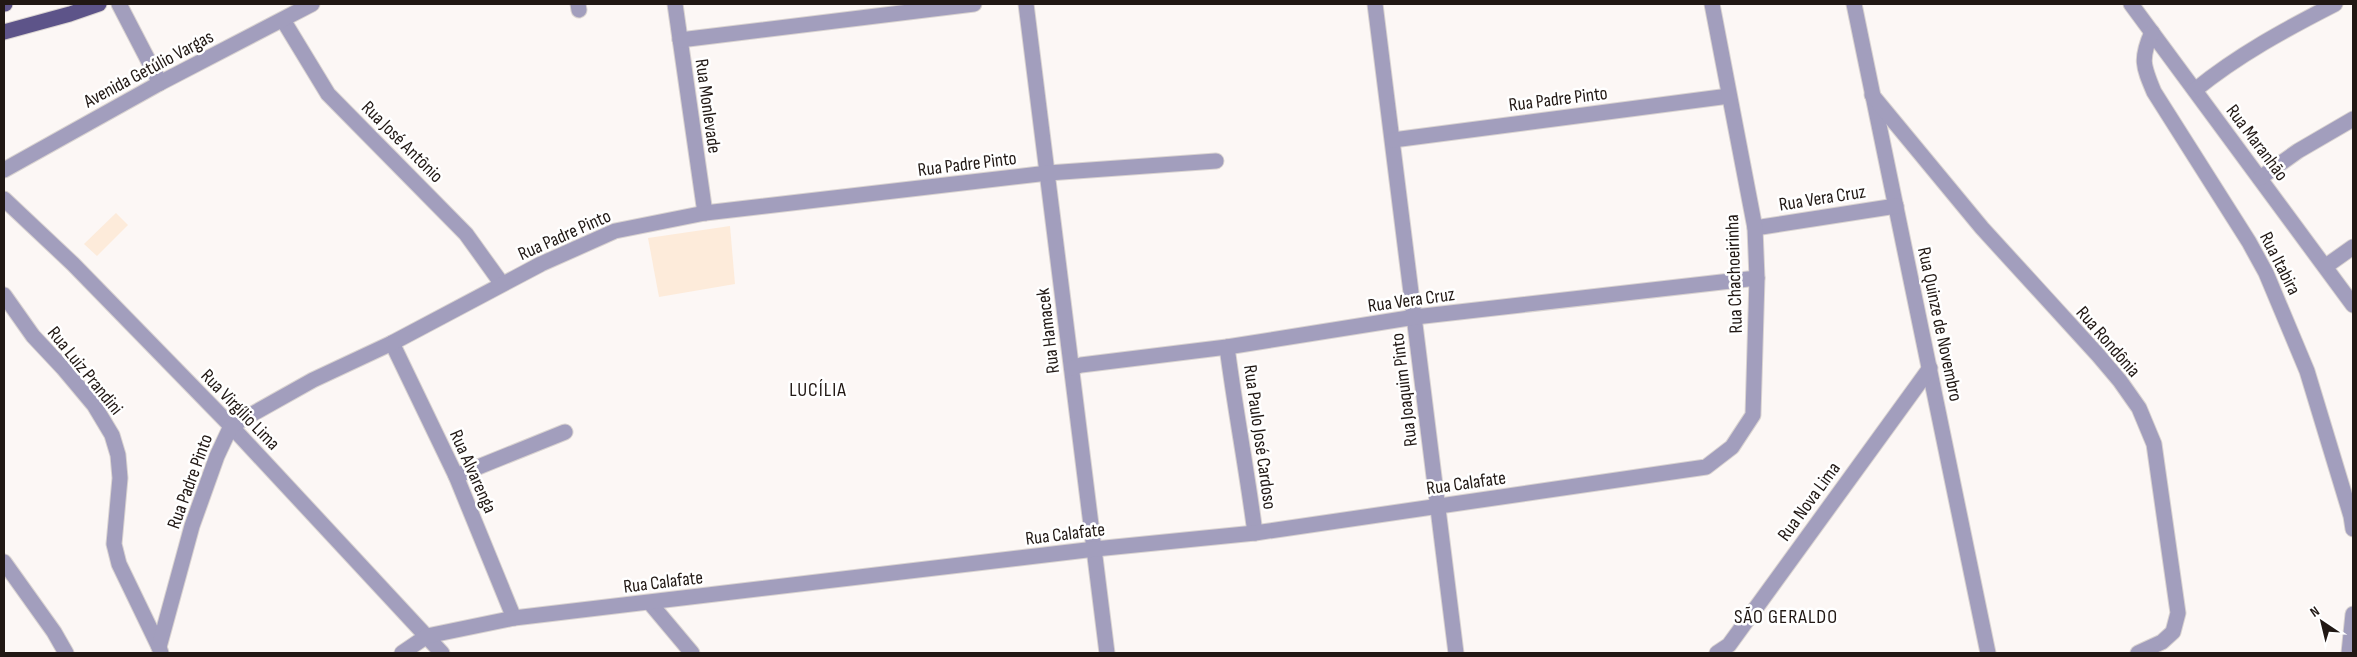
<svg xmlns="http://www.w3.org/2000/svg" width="2357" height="657" font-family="'Sofia Sans Condensed',sans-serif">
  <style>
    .education { fill: #fdebda }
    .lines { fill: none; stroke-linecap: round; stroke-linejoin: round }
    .minor-casing { stroke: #d9d3d1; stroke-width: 17 }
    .major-casing { stroke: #d9d3d1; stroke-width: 17 }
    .minor { stroke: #a29ebd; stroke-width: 15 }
    .major { stroke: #5d5489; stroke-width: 15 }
    .labels { text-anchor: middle; stroke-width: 5; stroke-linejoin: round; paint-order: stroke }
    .street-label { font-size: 19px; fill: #211814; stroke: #fff }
    .neighbourhood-label { font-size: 20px; letter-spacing: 1px; fill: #211814; stroke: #fff }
  </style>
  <rect width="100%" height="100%" fill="#fcf7f5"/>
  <g class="education">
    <path d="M116,213L128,225L97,256L84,244Z"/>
    <path d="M730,226L735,284L659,297L648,238Z"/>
  </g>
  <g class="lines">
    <g class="minor-casing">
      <g id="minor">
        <path d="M119,4L160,83"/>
        <path d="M578,4L579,10"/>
        <path d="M675,4L705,213"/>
        <path d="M1026,4L1107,653"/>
        <path d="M1375,4L1456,653"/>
        <path d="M1854,4L1988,653"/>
        <path d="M2131,4L2353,305"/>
        <path d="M283,20L328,94L466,234L502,284"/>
        <path d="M2152,32C2140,59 2143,66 2154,92L2249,242L2266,273L2307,371L2351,516L2353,529"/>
        <path d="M680,40L974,4"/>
        <path d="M2195,90C2238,55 2286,29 2335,4"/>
        <path d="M1872,95L1982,228L2098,355L2120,381L2139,408L2154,444L2178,613L2173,632L2162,642L2138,653"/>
        <path d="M1393,140L1729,96"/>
        <path d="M4,170L160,83L312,4"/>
        <path d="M2260,178L2298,151L2353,119"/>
        <path d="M4,199L73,264L231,426L442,653"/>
        <path d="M1755,228L1896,206"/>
        <path d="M2326,266L2353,247"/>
        <path d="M4,295L33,336L63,368L94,405L112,435L118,455L120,478L114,544L119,564L159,647"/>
        <path d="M392,343L456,476L514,618"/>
        <path d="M1227,347C1235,409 1247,470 1255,533"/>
        <path d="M1072,368L1081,365L1227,347L1415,317L1757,278"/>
        <path d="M456,476L565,432"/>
        <path d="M4,562L54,632L66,653"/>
        <path d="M650,603L692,653"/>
        <path d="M161,653L159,647L192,526L217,456L231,426L313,380L392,343L541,264L615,231L705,213L1048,173L1216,161"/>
        <path d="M402,653L427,636L514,618L1095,549L1255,533L1706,467L1732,447L1753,415L1757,278L1755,228L1712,4"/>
        <path d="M1717,653L1729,645L1930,368"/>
        <path d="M2349,653L2353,614"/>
      </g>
    </g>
    <g class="major-casing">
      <g id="major">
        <path d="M4,4H5"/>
        <path d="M4,32L70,14L99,4"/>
      </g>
    </g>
    <use href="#minor" class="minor"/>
    <use href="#major" class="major"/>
  </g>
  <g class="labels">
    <g class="street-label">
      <text transform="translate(148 68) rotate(-28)" y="7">Avenida Getúlio Vargas</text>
      <text transform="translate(1558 98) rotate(-7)" y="7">Rua Padre Pinto</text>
      <text transform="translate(709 106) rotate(82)" y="7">Rua Monlevade</text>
      <text transform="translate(403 141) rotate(45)" y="7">Rua José Antônio</text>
      <text transform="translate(2258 142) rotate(53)" y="7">Rua Maranhão</text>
      <text transform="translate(967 163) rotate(-7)" y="7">Rua Padre Pinto</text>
      <text transform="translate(1822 197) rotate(-9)" y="7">Rua Vera Cruz</text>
      <text transform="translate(564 234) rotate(-24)" y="7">Rua Padre Pinto</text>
      <text transform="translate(2281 263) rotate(63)" y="7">Rua Itabira</text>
      <text transform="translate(1733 274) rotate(-92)" y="7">Rua Chachoeirinha</text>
      <text transform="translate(1411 299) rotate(-8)" y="7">Rua Vera Cruz</text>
      <text transform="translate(1941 324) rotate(78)" y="7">Rua Quinze de Novembro</text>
      <text transform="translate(1047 331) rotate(-97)" y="7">Rua Hamacek</text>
      <text transform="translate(2109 341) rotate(49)" y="7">Rua Rondônia</text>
      <text transform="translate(86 370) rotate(51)" y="7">Rua Luiz Prandini</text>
      <text transform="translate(1403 390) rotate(-97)" y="7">Rua Joaquim Pinto</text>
      <text transform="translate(241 409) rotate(46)" y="7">Rua Virgílio Lima</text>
      <text transform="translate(1261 437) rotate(82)" y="7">Rua Paulo José Cardoso</text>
      <text transform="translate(474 471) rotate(66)" y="7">Rua Alvarenga</text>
      <text transform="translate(189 481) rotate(-70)" y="7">Rua Padre Pinto</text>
      <text transform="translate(1466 482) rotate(-8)" y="7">Rua Calafate</text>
      <text transform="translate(1808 501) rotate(-54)" y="7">Rua Nova Lima</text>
      <text transform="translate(1065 533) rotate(-7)" y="7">Rua Calafate</text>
      <text transform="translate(663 581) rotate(-7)" y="7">Rua Calafate</text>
    </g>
    <g class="neighbourhood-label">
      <text x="818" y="396">LUCÍLIA</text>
      <text x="1786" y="623">SÃO GERALDO</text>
    </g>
  </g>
  <rect width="2357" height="657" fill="none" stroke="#211814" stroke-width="10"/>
  <g transform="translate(2322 622) rotate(325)" stroke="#ffffff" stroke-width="4" paint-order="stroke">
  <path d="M0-4L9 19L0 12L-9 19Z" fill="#211814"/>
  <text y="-8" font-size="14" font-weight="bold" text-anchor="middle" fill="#211814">N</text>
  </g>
</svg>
